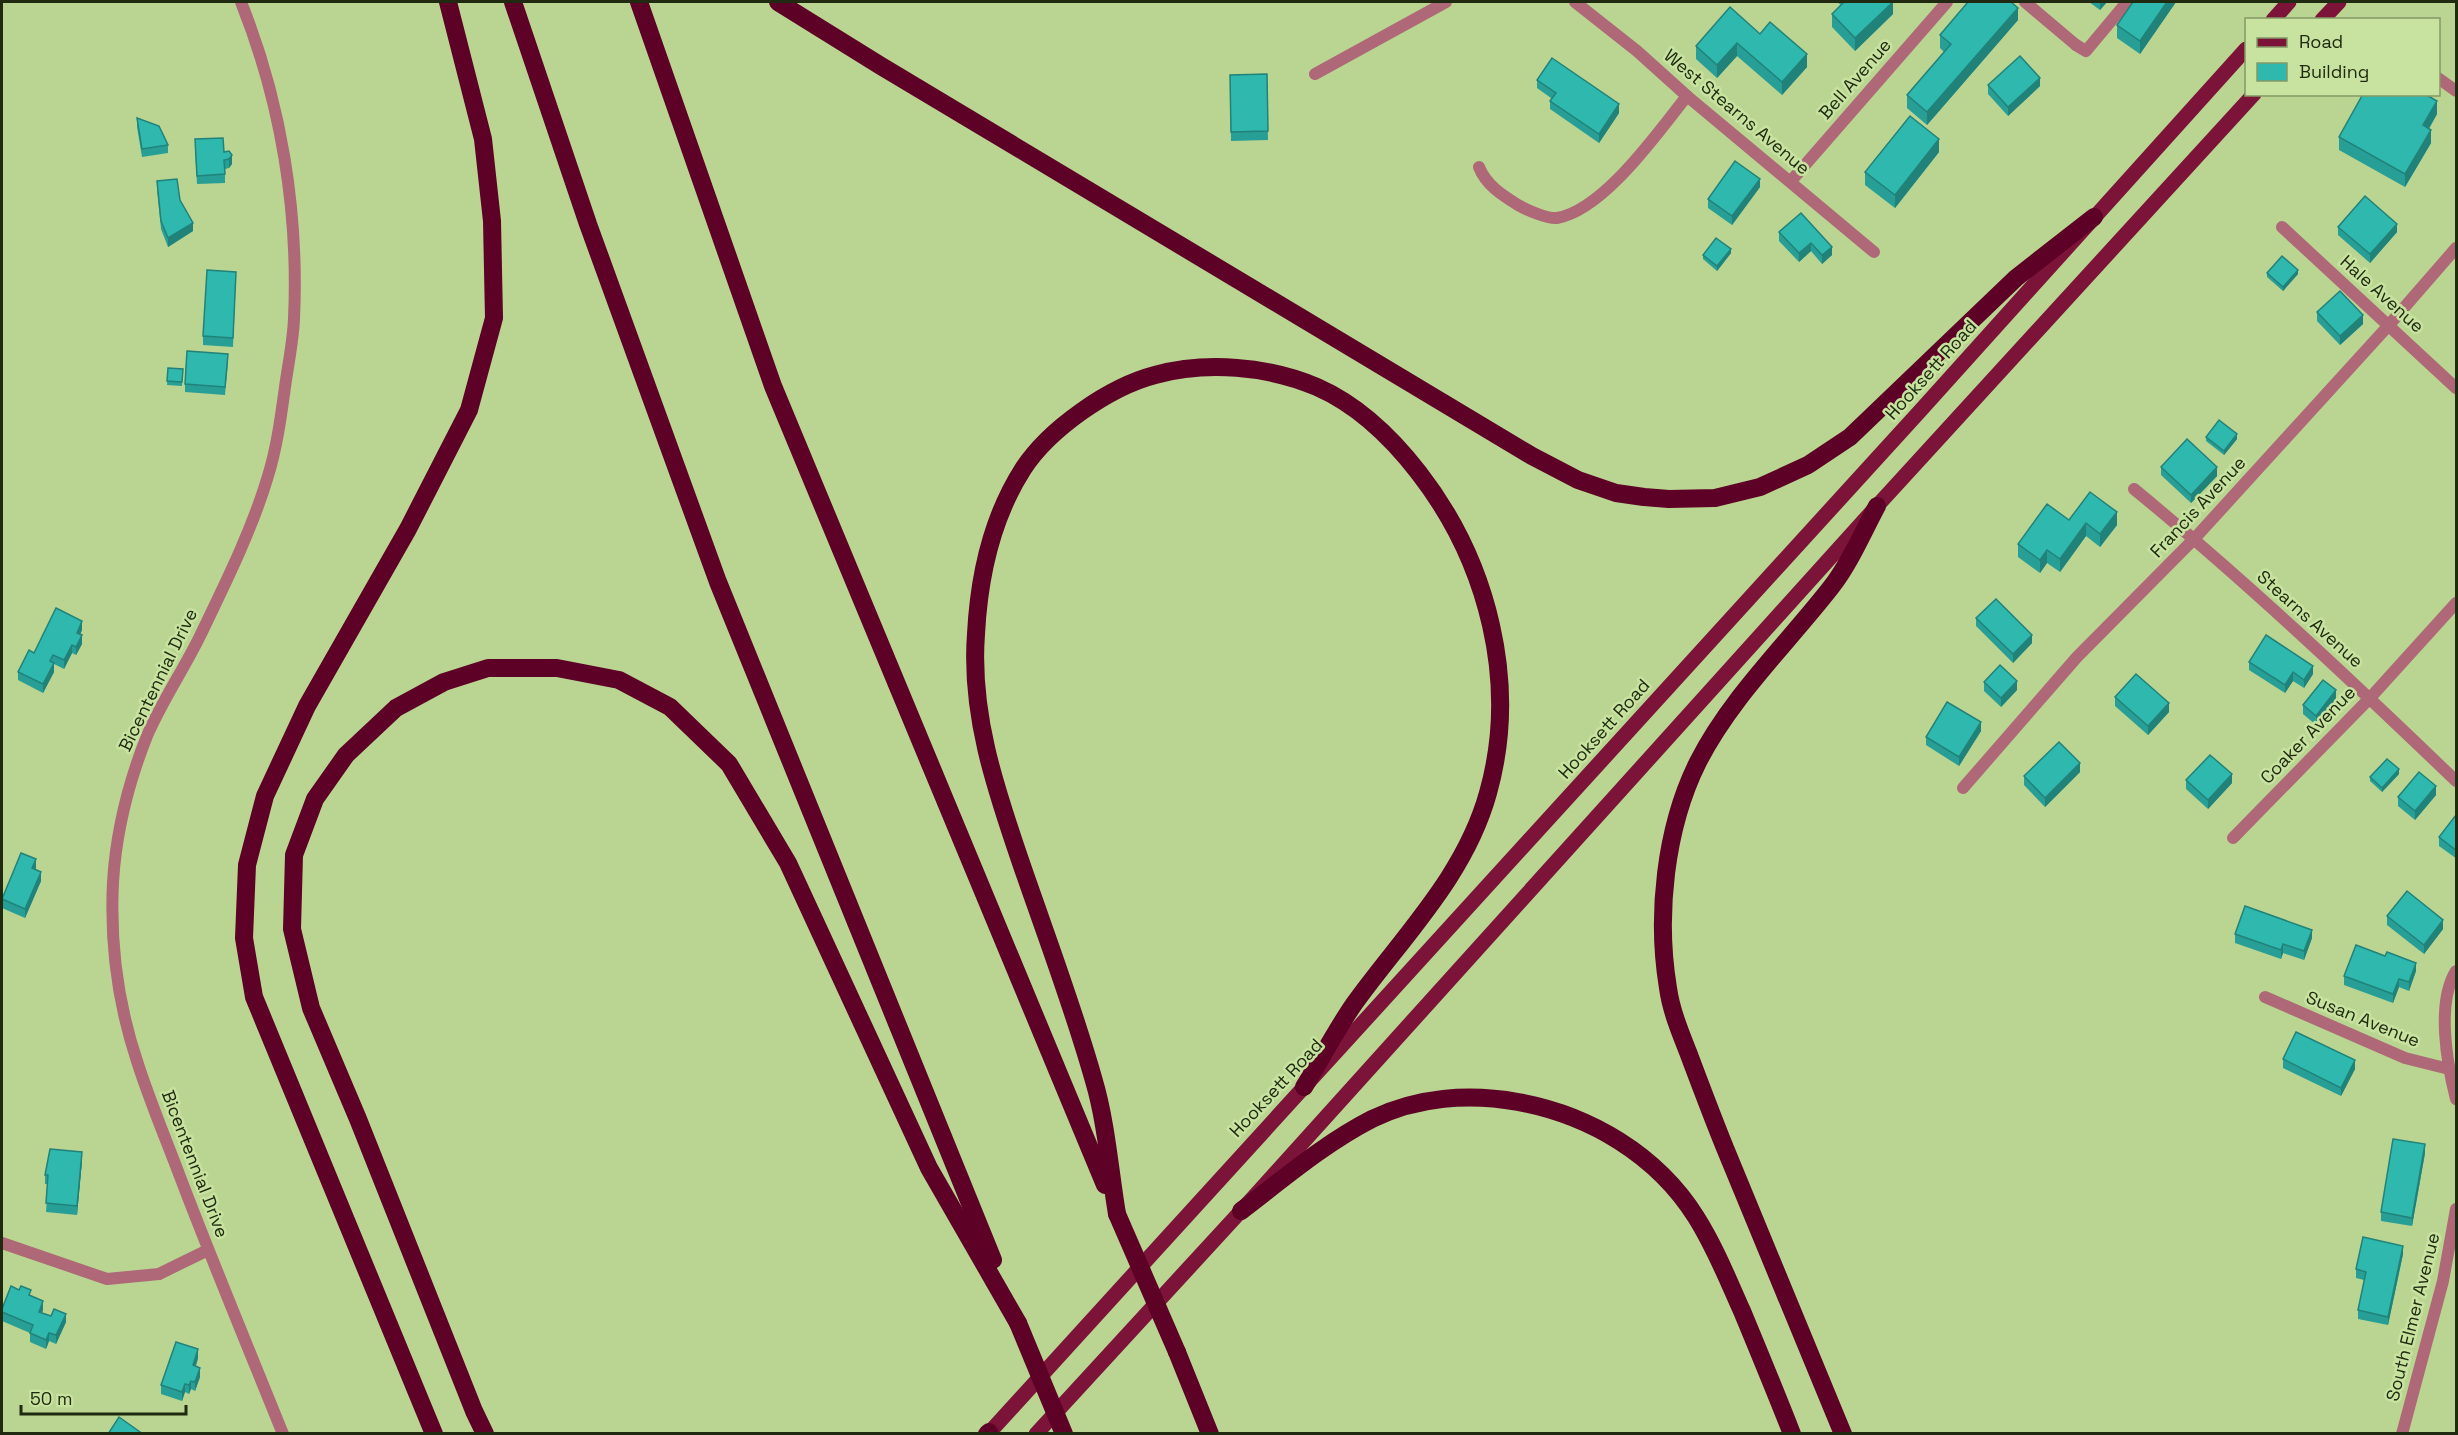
<svg xmlns="http://www.w3.org/2000/svg" width="2458" height="1435" font-family="'Space Grotesk',sans-serif">
  <style>
    .lines { fill: none; stroke-linecap: round; stroke-linejoin: round }
    .service { stroke: #ae6877; stroke-width: 12 }
    .minor { stroke: #ae6877; stroke-width: 12 }
    .tertiary { stroke: #ae6877; stroke-width: 12 }
    .primary { stroke: #7b1438; stroke-width: 15 }
    .motorway { stroke: #5d0126; stroke-width: 18 }
    .motorway-bridge { stroke: #5d0126; stroke-width: 18 }
    .wall { fill: #289f96 }
    .shaded-wall { fill: #21827a }
    .building { fill: #2fb9ae; stroke: #21827a; stroke-width: 1.5 }
    .labels { text-anchor: middle; stroke-width: 5; stroke-linejoin: round; paint-order: stroke }
    .street-label { font-size: 18px; fill: #202a10; stroke: #c7e39f }
  </style>
  <rect width="100%" height="100%" fill="#bad592"/>
  <g class="lines">
    <g class="service">
      <path d="M2076,45L2086,51L2127,2"/>
      <path d="M1315,74L1446,2"/>
      <path d="M2438,78L2456,91"/>
      <path d="M1479,167C1486,185 1502,195 1518,205C1527,210 1547,219 1557,218C1604,210 1658,132 1687,96"/>
    </g>
    <g class="minor">
      <path d="M1575,2L1637,51L1687,96L1874,252"/>
      <path d="M2025,2L2076,45"/>
      <path d="M1791,181L1947,2"/>
      <path d="M2282,227L2456,388"/>
      <path d="M2134,489C2246,581 2352,681 2456,781"/>
      <path d="M1963,788L2077,657L2195,538L2389,325L2456,248"/>
      <path d="M2233,838L2370,698L2456,603"/>
      <path d="M2456,971C2436,1003 2447,1064 2456,1099"/>
      <path d="M2265,997L2405,1058L2449,1069"/>
      <path d="M2,1243L107,1279L159,1274L208,1250"/>
      <path d="M2402,1434L2443,1281L2456,1209"/>
    </g>
    <path class="tertiary" d="M241,2C281,102 299,211 294,319C293,342 288,365 285,387C281,416 277,447 268,476C252,530 225,584 200,636C184,669 162,701 147,736C129,781 116,833 113,882C110,942 118,1004 137,1061C149,1099 165,1137 179,1174C212,1261 248,1347 283,1434"/>
    <g class="primary">
      <path d="M2273,20L2289,2"/>
      <path d="M2322,20L2339,2"/>
      <path d="M988,1434L1920,411L2246,49"/>
      <path d="M1036,1434L1241,1211L1877,506L2254,94"/>
    </g>
    <g class="motorway">
      <path d="M513,2L588,224L718,582L993,1260"/>
      <path d="M639,2L773,386L1105,1185"/>
      <path d="M778,2L881,66L1532,456L1578,480L1616,493L1644,497L1669,499L1715,498L1760,487L1808,465L1850,437L2016,278L2094,217"/>
      <path d="M1241,1211C1283,1179 1325,1143 1372,1119C1417,1097 1469,1093 1518,1102C1590,1115 1657,1155 1696,1217C1715,1247 1728,1280 1742,1311C1759,1352 1776,1393 1792,1434"/>
      <path d="M1117,1214C1110,1172 1106,1121 1094,1081C1073,1006 1045,933 1020,860C995,787 970,713 976,634C979,576 991,519 1023,469C1049,429 1109,387 1155,375C1206,361 1268,366 1317,387C1358,405 1392,438 1419,473C1488,562 1519,683 1488,793C1465,876 1403,936 1354,1004C1336,1030 1321,1059 1304,1087"/>
      <path d="M1177,1352L1210,1434"/>
      <path d="M434,1434L254,997L244,938L247,865L265,796L307,706L408,529L469,410L494,318L492,221L483,139L448,2"/>
      <path d="M485,1434L474,1411L358,1119L311,1008L292,929L294,855L315,799L346,755L396,708L444,682L488,668H557L619,680L670,707L729,764L788,863L929,1168L1018,1323"/>
      <path d="M987,1434L989,1432"/>
      <path d="M1843,1434C1803,1338 1764,1243 1725,1148C1712,1116 1700,1084 1688,1052C1680,1032 1671,1010 1668,988C1656,916 1665,828 1698,762C1731,697 1787,644 1832,586C1850,563 1863,532 1877,506"/>
    </g>
    <g class="motorway-bridge">
      <path d="M1117,1214L1177,1352"/>
      <path d="M1018,1323L1064,1434"/>
    </g>
  </g>
  <g class="wall">
    <path d="M1837,2H1893V14L1855,51L1832,27V14L1841,5Z"/>
    <path d="M2089,2H2107L2100,10Z"/>
    <path d="M2176,2L2140,54L2117,38V25Z"/>
    <path d="M2018,20L1927,125L1907,108V95L1944,52L1940,48V35Z"/>
    <path d="M1760,34L1807,67L1782,95L1737,56L1717,78L1696,59V46Z"/>
    <path d="M1267,74L1268,140L1231,141L1230,75Z"/>
    <path d="M1537,80L1619,113L1599,143L1550,109V101L1551,98L1537,88Z"/>
    <path d="M1988,85L2040,86L2008,116L1988,94Z"/>
    <path d="M2437,114L2429,129L2431,143L2405,187L2339,150V137Z"/>
    <path d="M137,118L168,145V153L142,157L137,127Z"/>
    <path d="M195,148L224,152L232,164L229,168L225,169V183L197,184Z"/>
    <path d="M1939,152L1895,208L1865,185V172Z"/>
    <path d="M157,181L180,200L193,231L168,247L161,229L157,189Z"/>
    <path d="M1760,187L1732,225L1708,208V199Z"/>
    <path d="M1801,213L1832,255L1822,264L1811,251L1799,262L1779,241V232Z"/>
    <path d="M2338,227L2397,232L2370,263L2338,235Z"/>
    <path d="M1731,253L1717,271L1703,259V255Z"/>
    <path d="M236,272L233,347L203,345V336Z"/>
    <path d="M2267,273L2298,274L2283,291L2267,277Z"/>
    <path d="M2317,312L2363,324L2340,345L2317,321Z"/>
    <path d="M228,363L225,395L185,392V384Z"/>
    <path d="M168,368L183,369L182,386L167,385Z"/>
    <path d="M2206,437L2237,439L2224,455L2206,441Z"/>
    <path d="M2161,467L2217,476L2191,503L2161,475Z"/>
    <path d="M2069,520L2117,525L2100,547L2086,536L2060,572L2047,563L2040,573L2018,557V544Z"/>
    <path d="M1976,618L2032,643L2013,663L1976,626Z"/>
    <path d="M82,630L80,634L82,644L76,655L72,653L64,669L54,664V672L43,693L18,680V672Z"/>
    <path d="M2249,662L2313,674L2304,688L2293,681L2285,693L2249,670Z"/>
    <path d="M1984,682L2017,690L2001,707L1984,691Z"/>
    <path d="M2115,697L2169,712L2148,735L2115,706Z"/>
    <path d="M2336,699L2316,725L2303,714V705Z"/>
    <path d="M1981,731L1959,766L1926,745V737Z"/>
    <path d="M2080,772L2045,807L2024,785V776Z"/>
    <path d="M2399,774L2382,792L2370,781V777Z"/>
    <path d="M2186,780L2232,783L2208,809L2186,789Z"/>
    <path d="M2436,795L2415,820L2398,806V797Z"/>
    <path d="M2456,815L2457,859L2439,846V837Z"/>
    <path d="M36,868L35,869L41,881L25,918L2,908V898Z"/>
    <path d="M2387,916L2443,929L2424,954L2387,925Z"/>
    <path d="M2235,934L2312,938L2304,960L2283,953L2281,959L2235,943Z"/>
    <path d="M2416,971L2409,991L2399,987L2393,1003L2344,985V976Z"/>
    <path d="M2283,1059L2355,1069L2341,1096L2283,1068Z"/>
    <path d="M2425,1153L2412,1226L2381,1221V1212Z"/>
    <path d="M82,1161L77,1215L46,1212L48,1184H45V1175Z"/>
    <path d="M2403,1254L2388,1325L2358,1319V1310L2364,1280L2356,1278V1269Z"/>
    <path d="M31,1296L43,1310L42,1313L66,1322L56,1344L49,1341L46,1349L30,1342V1333L2,1321V1309Z"/>
    <path d="M198,1358L196,1366L200,1377L195,1391L191,1389L189,1394L185,1392L182,1401L161,1394V1385Z"/>
  </g>
  <g class="shaded-wall">
    <path d="M1893,2V14L1855,51V38Z"/>
    <path d="M2100,2H2107L2100,10Z"/>
    <path d="M2167,2H2176L2140,54V41Z"/>
    <path d="M2018,8V20L1927,125V112Z"/>
    <path d="M1737,43V56L1717,78V65Z"/>
    <path d="M1807,54V67L1782,95V82Z"/>
    <path d="M2040,78V86L2008,116V107Z"/>
    <path d="M2437,101V114L2423,138V125Z"/>
    <path d="M1619,104V113L1599,143V134Z"/>
    <path d="M2431,130V143L2405,187V174Z"/>
    <path d="M1939,139V152L1895,208V195Z"/>
    <path d="M232,155V164L229,168V159Z"/>
    <path d="M1760,179V187L1732,225V216Z"/>
    <path d="M193,223V231L168,247V238Z"/>
    <path d="M2397,224V232L2370,263V254Z"/>
    <path d="M1811,243V251L1799,262V253Z"/>
    <path d="M1832,247V255L1822,264V255Z"/>
    <path d="M1731,249V253L1717,271V266Z"/>
    <path d="M2298,270V274L2283,291V287Z"/>
    <path d="M2363,315V324L2340,345V336Z"/>
    <path d="M2237,434V439L2224,455V451Z"/>
    <path d="M2217,467V476L2191,503V495Z"/>
    <path d="M2117,512V525L2100,547V534Z"/>
    <path d="M2086,523V536L2060,572V559Z"/>
    <path d="M2047,550V563L2040,573V560Z"/>
    <path d="M82,621V630L77,642V633Z"/>
    <path d="M82,635V644L76,655V647Z"/>
    <path d="M2032,635V643L2013,663V654Z"/>
    <path d="M72,645V653L64,669V660Z"/>
    <path d="M54,663V672L43,693V684Z"/>
    <path d="M2313,666V674L2304,688V680Z"/>
    <path d="M2293,672V681L2285,693V685Z"/>
    <path d="M2017,681V690L2001,707V698Z"/>
    <path d="M2336,690V699L2316,725V716Z"/>
    <path d="M2169,703V712L2148,735V726Z"/>
    <path d="M1981,722V731L1959,766V757Z"/>
    <path d="M2080,763V772L2045,807V798Z"/>
    <path d="M2399,769V774L2382,792V788Z"/>
    <path d="M2232,774V783L2208,809V800Z"/>
    <path d="M2436,786V795L2415,820V811Z"/>
    <path d="M36,859V868L32,877V868Z"/>
    <path d="M41,872V881L25,918V909Z"/>
    <path d="M2443,920V929L2424,954V945Z"/>
    <path d="M2312,930V938L2304,960V951Z"/>
    <path d="M2283,944V953L2281,959V950Z"/>
    <path d="M2416,963V971L2409,991V982Z"/>
    <path d="M2399,979V987L2393,1003V994Z"/>
    <path d="M2355,1060V1069L2341,1096V1088Z"/>
    <path d="M2425,1144V1153L2412,1226V1218Z"/>
    <path d="M82,1152V1161L77,1215V1206Z"/>
    <path d="M2403,1246V1254L2388,1325V1317Z"/>
    <path d="M43,1301V1310L39,1320V1312Z"/>
    <path d="M66,1314V1322L56,1344V1335Z"/>
    <path d="M49,1333V1341L46,1349V1340Z"/>
    <path d="M198,1349V1358L193,1374V1365Z"/>
    <path d="M200,1368V1377L195,1391V1382Z"/>
    <path d="M191,1381V1389L189,1394V1385Z"/>
    <path d="M185,1384V1392L182,1401V1392Z"/>
  </g>
  <g class="building">
    <path d="M1844,2H1893L1855,38L1832,14Z"/>
    <path d="M1968,2H2011L2018,8L1927,112L1907,95L1951,44L1940,35Z"/>
    <path d="M2133,2H2167L2140,41L2117,25Z"/>
    <path d="M1730,7L1760,34L1770,22L1807,54L1782,82L1737,43L1717,65L1696,46Z"/>
    <path d="M2020,56L2040,78L2008,107L1988,85Z"/>
    <path d="M1552,58L1619,104L1599,134L1550,101L1556,93L1537,80Z"/>
    <path d="M1267,74L1268,131L1231,132L1230,75Z"/>
    <path d="M2363,94H2425L2437,101L2423,125L2431,130L2405,174L2339,137Z"/>
    <path d="M1910,116L1939,139L1895,195L1865,172Z"/>
    <path d="M137,118L159,126L168,145L142,149Z"/>
    <path d="M223,138L224,152L229,151L232,155L229,159L224,160L225,174L197,176L195,139Z"/>
    <path d="M1735,161L1760,179L1732,216L1708,199Z"/>
    <path d="M177,179L180,200L193,223L168,238L161,221L157,181Z"/>
    <path d="M2365,196L2397,224L2370,254L2338,227Z"/>
    <path d="M1801,213L1832,247L1822,255L1811,243L1799,253L1779,232Z"/>
    <path d="M1716,238L1731,249L1717,266L1703,255Z"/>
    <path d="M2282,256L2298,270L2283,287L2267,273Z"/>
    <path d="M207,270L236,272L233,338L203,336Z"/>
    <path d="M2340,291L2363,315L2340,336L2317,312Z"/>
    <path d="M187,351L228,354L225,387L185,384Z"/>
    <path d="M168,368L183,369L182,382L167,381Z"/>
    <path d="M2219,420L2237,434L2224,451L2206,437Z"/>
    <path d="M2187,439L2217,467L2191,495L2161,467Z"/>
    <path d="M2090,492L2117,512L2100,534L2086,523L2060,559L2047,550L2040,560L2018,544L2047,504L2069,520Z"/>
    <path d="M1996,599L2032,635L2013,654L1976,618Z"/>
    <path d="M56,608L82,621L77,633L82,635L76,647L72,645L64,660L53,655L50,661L54,663L43,684L18,672L29,650L34,653Z"/>
    <path d="M2266,635L2313,666L2304,680L2293,672L2285,685L2249,662Z"/>
    <path d="M2000,665L2017,681L2001,698L1984,682Z"/>
    <path d="M2136,674L2169,703L2148,726L2115,697Z"/>
    <path d="M2323,680L2336,690L2316,716L2303,705Z"/>
    <path d="M1947,702L1981,722L1959,757L1926,737Z"/>
    <path d="M2059,742L2080,763L2045,798L2024,776Z"/>
    <path d="M2210,755L2232,774L2208,800L2186,780Z"/>
    <path d="M2387,759L2399,769L2382,788L2370,777Z"/>
    <path d="M2419,772L2436,786L2415,811L2398,797Z"/>
    <path d="M2456,815H2457V851L2439,837Z"/>
    <path d="M21,853L36,859L32,868L41,872L25,909L2,899Z"/>
    <path d="M2407,891L2443,920L2424,945L2387,916Z"/>
    <path d="M2245,906L2312,930L2304,951L2283,944L2281,950L2235,934Z"/>
    <path d="M2356,945L2385,956L2387,952L2416,963L2409,982L2399,979L2393,994L2344,976Z"/>
    <path d="M2296,1032L2355,1060L2341,1088L2283,1059Z"/>
    <path d="M2393,1139L2425,1144L2412,1218L2381,1212Z"/>
    <path d="M50,1149L82,1152L77,1206L46,1203L48,1175H45Z"/>
    <path d="M2363,1237L2403,1246L2388,1317L2358,1310L2366,1272L2356,1269Z"/>
    <path d="M11,1286L19,1290L21,1286L31,1290L29,1295L43,1301L39,1312L51,1316L54,1309L66,1314L56,1335L49,1333L46,1340L30,1333L33,1325L2,1312V1309Z"/>
    <path d="M176,1342L198,1349L193,1365L200,1368L195,1382L191,1381L189,1385L185,1384L182,1392L161,1385Z"/>
    <path d="M119,1417L140,1432L139,1434H108Z"/>
  </g>
  <g class="labels">
    <g class="street-label">
      <text transform="translate(1855 79) rotate(-49)" y="6">Bell Avenue</text>
      <text transform="translate(1737 112) rotate(40)" y="6">West Stearns Avenue</text>
      <text transform="translate(2382 294) rotate(42)" y="6">Hale Avenue</text>
      <text transform="translate(1931 370) rotate(-48)" y="6">Hooksett Road</text>
      <text transform="translate(2198 507) rotate(-47)" y="6">Francis Avenue</text>
      <text transform="translate(2310 619) rotate(42)" y="6">Stearns Avenue</text>
      <text transform="translate(158 680) rotate(-64)" y="6">Bicentennial Drive</text>
      <text transform="translate(1604 729) rotate(-48)" y="6">Hooksett Road</text>
      <text transform="translate(2308 735) rotate(-46)" y="6">Coaker Avenue</text>
      <text transform="translate(2363 1019) rotate(22)" y="6">Susan Avenue</text>
      <text transform="translate(1276 1088) rotate(-47)" y="6">Hooksett Road</text>
      <text transform="translate(195 1164) rotate(69)" y="6">Bicentennial Drive</text>
      <text transform="translate(2413 1317) rotate(-76)" y="6">South Elmer Avenue</text>
    </g>
  </g>
  <rect width="2458" height="1435" fill="none" stroke="#202a10" stroke-width="6"/>
  <rect x="2245" y="18" width="195" height="78" fill="#c7e39f" stroke="#849966" stroke-width="1.5"/>
  <rect x="2257" y="38" width="30" height="9" fill="#7b1438" stroke="#849966" stroke-width="1.5"/>
  <text x="2299" y="48" font-size="18" fill="#202a10">Road</text>
  <rect x="2257" y="63" width="30" height="18" fill="#2fb9ae" stroke="#849966" stroke-width="1.5"/>
  <text x="2299" y="78" font-size="18" fill="#202a10">Building</text>
  <path d="M21 1405v9h165v-9" fill="none" stroke="#202a10" stroke-width="3"/>
  <text x="30" y="1405" font-size="18" fill="#202a10" stroke="#c7e39f" stroke-width="4.5" paint-order="stroke">50 m</text>
</svg>
